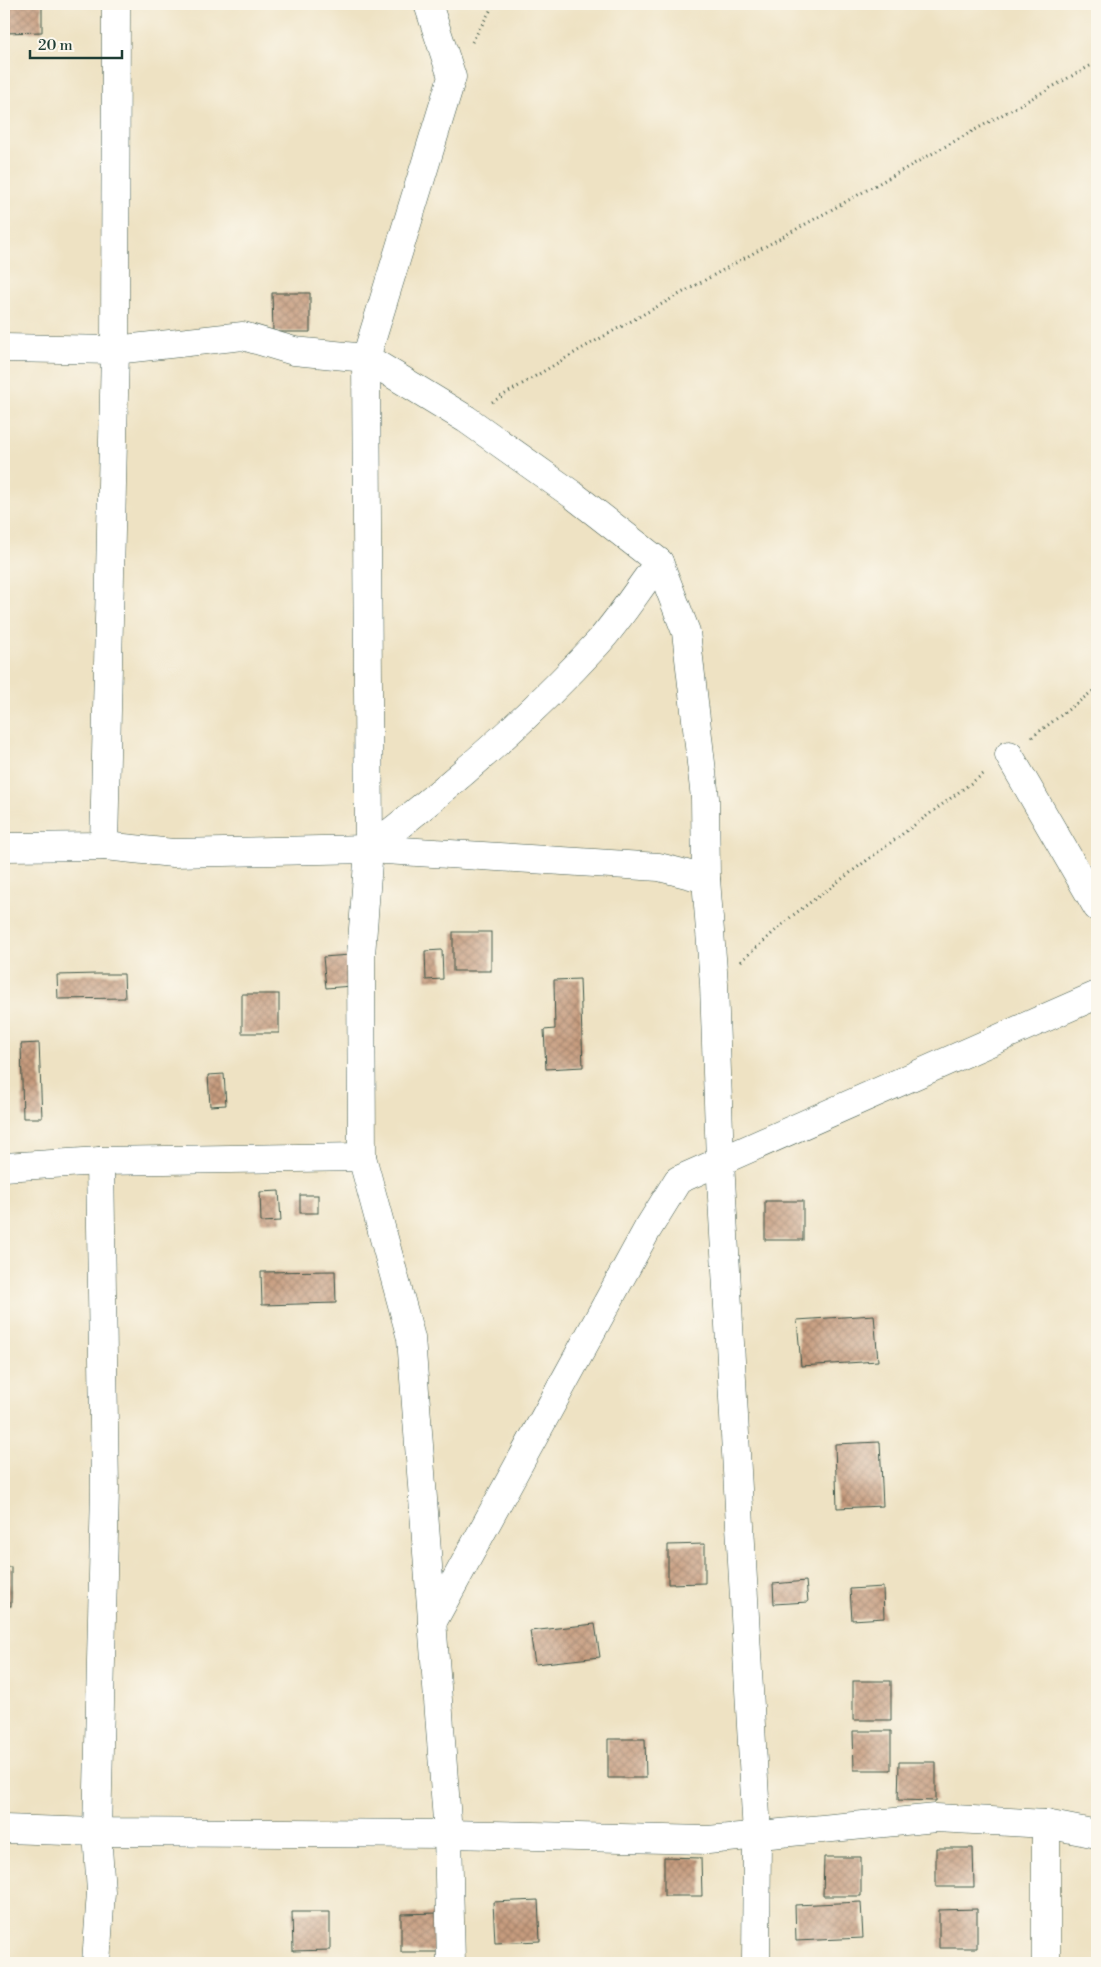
<svg xmlns="http://www.w3.org/2000/svg" width="1101" height="1967" font-family="'Libre Bodoni',serif">
  <style>
    .building { fill: url(#building-cross-hatch) }
    .lines { fill: none; stroke-linecap: round; stroke-linejoin: round }
    .minor-casing { stroke: #3e5649; stroke-width: 29 }
    .path { stroke: #3e5649; stroke-width: 3; stroke-dasharray: 1 4; stroke-linecap: butt }
    .minor { stroke: #fff; stroke-width: 28 }
  </style>
  <defs>
    <pattern id="building-cross-hatch" width="8" height="8" patternUnits="userSpaceOnUse" patternTransform="scale(1.25)"><rect width="8" height="8" fill="#c69b7e"/><path d="M0 0l8 8M0 8l8-8" fill="none" stroke="#a08068"/></pattern>
  </defs>
  <rect width="100%" height="100%" fill="#fbf7ec"/>
  <filter id="ink" filterUnits="userSpaceOnUse"><feTurbulence type="fractalNoise" baseFrequency=".02" numOctaves="2"/><feDisplacementMap in="SourceGraphic" scale="10" xChannelSelector="R" yChannelSelector="G"/><feConvolveMatrix kernelMatrix="1 2 1 2 8 2 1 2 1" color-interpolation-filters="sRGB"/></filter>
  <filter id="wash" filterUnits="userSpaceOnUse"><feTurbulence type="fractalNoise" baseFrequency=".0096" numOctaves="4" result="noise"/><feDisplacementMap in="SourceGraphic" scale="20" xChannelSelector="R" yChannelSelector="G"/><feGaussianBlur stdDeviation="1.12" result="paint"/><feColorMatrix in="noise" values="0 0 0 0 0 0 0 0 0 0 0 0 0 0 0 0 0 1.4 0 .05"/><feComposite in="paint" operator="in"/></filter>
  <g filter="url(#wash)">
    <rect width="100%" height="100%" fill="#eee2c3"/>
    <g id="blocks">
      <g class="building">
        <path d="M4,4H42V32L5,33Z"/>
        <path d="M272,293H310V332H273Z"/>
        <rect x="453" y="932" width="38" height="39"/>
        <path d="M442,950L443,979L426,980L425,951Z"/>
        <path d="M350,955L352,986L326,988L323,957Z"/>
        <path d="M97,974H124L125,998L58,999L57,975Z"/>
        <path d="M580,979L583,1067L546,1069L544,1030L555,1029L554,980Z"/>
        <rect x="242" y="994" width="37" height="39"/>
        <path d="M39,1043L42,1118H23L21,1044Z"/>
        <path d="M224,1074L226,1105L210,1106L208,1075Z"/>
        <path d="M279,1191L281,1221L261,1222L260,1192Z"/>
        <rect x="300" y="1195" width="18" height="18"/>
        <rect x="765" y="1201" width="38" height="39"/>
        <path d="M335,1271L336,1303L262,1305L261,1272Z"/>
        <path d="M874,1315L878,1361L801,1366L797,1320Z"/>
        <path d="M880,1442L883,1506L837,1508L835,1444Z"/>
        <path d="M705,1544V1583L668,1584V1545Z"/>
        <rect x="4" y="1567" width="7" height="39"/>
        <path d="M806,1581L808,1602L774,1604L773,1584Z"/>
        <path d="M883,1587L884,1618L852,1620L850,1589Z"/>
        <path d="M595,1624L600,1657L535,1664L530,1631Z"/>
        <rect x="853" y="1681" width="38" height="39"/>
        <path d="M853,1731H891V1770H854Z"/>
        <path d="M608,1739H645L646,1778H608Z"/>
        <path d="M899,1762H936V1801L898,1800Z"/>
        <path d="M936,1848H973L974,1887H936Z"/>
        <path d="M664,1857L701,1858L702,1896H664Z"/>
        <path d="M824,1857H861V1896H823Z"/>
        <path d="M538,1900L540,1941L495,1943L493,1902Z"/>
        <path d="M861,1902L863,1938L796,1941L795,1905Z"/>
        <path d="M977,1909V1948H939V1910Z"/>
        <path d="M292,1912H330V1950L293,1951Z"/>
        <path d="M438,1913L439,1952H401V1914Z"/>
      </g>
    </g>
  </g>
  <g filter="url(#ink)">
    <use href="#blocks" fill-opacity="0" stroke="#3e5649" stroke-width="1"/>
    <g class="lines">
      <g class="minor-casing">
        <g id="minor">
          <path d="M428,4L452,77L366,358L369,849L361,955L362,1157L411,1338L448,1834L451,1963"/>
          <path d="M4,348L115,350L243,336L294,351L366,358L466,419L573,495L659,562L686,632L705,798L706,879L714,984L720,1161L757,1835L756,1963"/>
          <path d="M1009,755L1097,907"/>
          <path d="M104,846L115,350L116,4"/>
          <path d="M4,847L104,846L173,853L369,849L659,867L706,879"/>
          <path d="M369,849C450,787 527,720 597,644C620,619 638,589 659,562"/>
          <path d="M4,1167L100,1161L362,1157"/>
          <path d="M432,1623L647,1230L678,1180L1097,995"/>
          <path d="M4,1829L97,1832L448,1834L708,1840L936,1818L1046,1824L1097,1834"/>
          <path d="M96,1963L101,1892L97,1832L105,1489L100,1161"/>
          <path d="M1046,1963V1824"/>
        </g>
      </g>
      <g class="path">
        <path d="M472,42L494,4"/>
        <path d="M492,402L581,349L1097,62"/>
        <path d="M1032,737L1097,688"/>
        <path d="M741,961L792,916L986,772"/>
      </g>
      <use href="#minor" class="minor"/>
    </g>
  </g>
  <rect width="1101" height="1967" fill="none" stroke="#fbf7ec" stroke-width="20"/>
  <path d="M30 50v8h92v-8" fill="none" stroke="#1f3d34" stroke-width="2.5"/>
  <text x="38" y="50" font-size="15" fill="#1f3d34" stroke="#fbf7ec" stroke-width="4" paint-order="stroke">20 m</text>
</svg>
